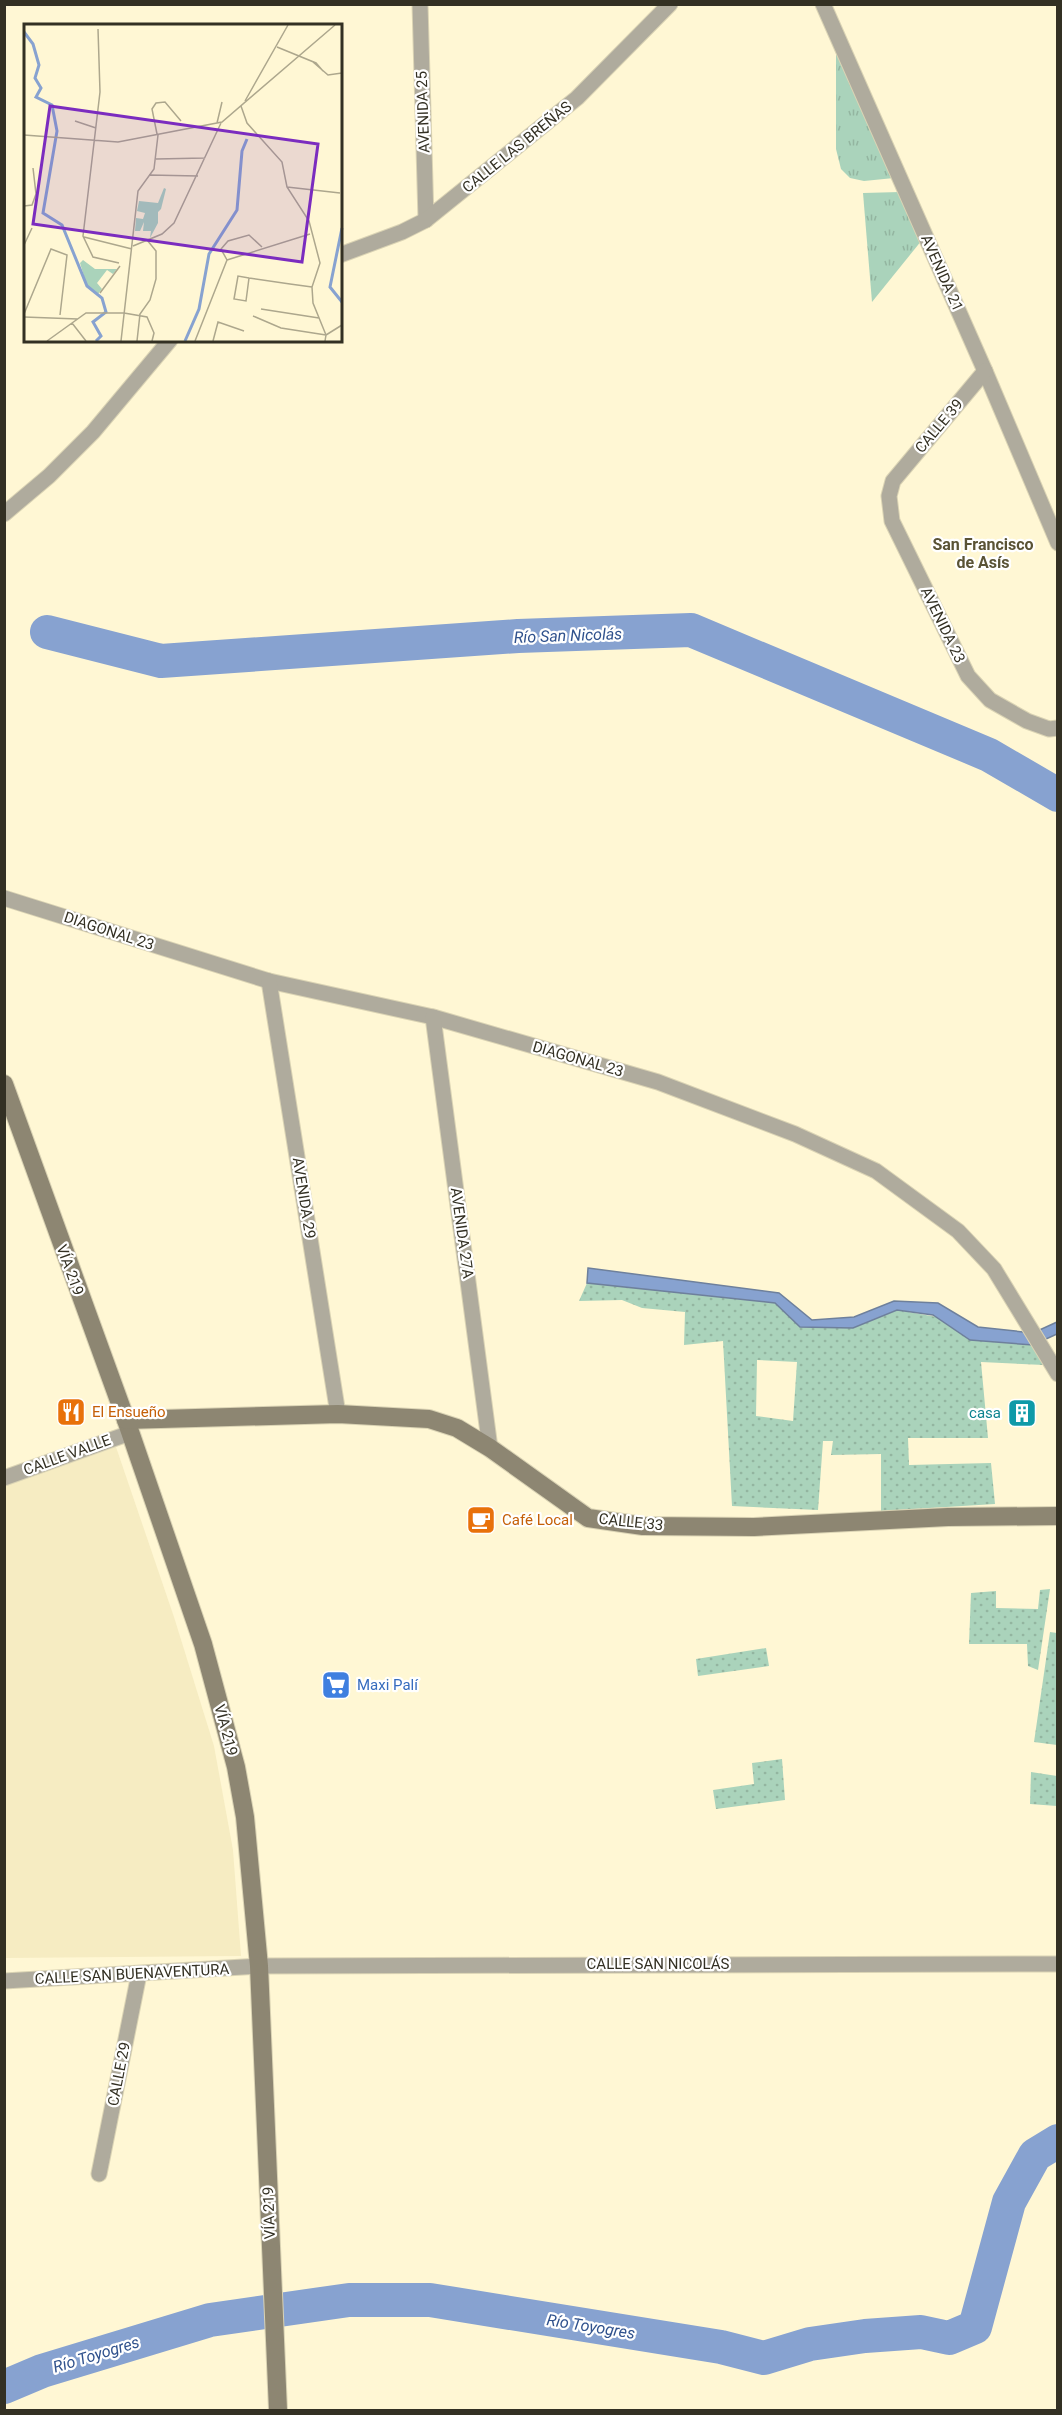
<svg xmlns="http://www.w3.org/2000/svg" width="1062" height="2415" font-family="Roboto,sans-serif">
  <style>
    .built { fill: #f6ecc2 }
    .grass { fill: url(#grass-dots); fill-rule: evenodd }
    .park { fill: url(#park-tufts) }
    .water { fill: #87a2d0; stroke: #6e809c; stroke-width: 1.5 }
    .lines { fill: none; stroke-linecap: round; stroke-linejoin: round }
    .river { stroke: #87a2d0; stroke-width: 34 }
    .street-casing { stroke: #dad3b4; stroke-width: 17 }
    .secondary-casing { stroke: #dad3b4; stroke-width: 20 }
    .street { stroke: #afab9d; stroke-width: 15 }
    .secondary { stroke: #8d8672; stroke-width: 18 }
    .labels { text-anchor: middle; stroke-width: 4.5; stroke-linejoin: round; paint-order: stroke }
    .street-label { font-size: 15px; fill: #333023; stroke: #fff }
    .food-label { font-size: 15px; fill: #c56008; stroke: #fff; text-anchor: start }
    .culture-label { font-size: 15px; fill: #0d838f; stroke: #fff; text-anchor: end }
    .shop-label { font-size: 15px; fill: #366cbe; stroke: #fff; text-anchor: start }
    .neighbourhood-label { font-size: 16px; font-weight: bold; fill: #5a5335; stroke: #fff }
    .water-label { font-size: 16px; font-style: italic; fill: #30528d; stroke: #fff }
    .inset-river { fill: none; stroke: #87a2d0; stroke-width: 3 }
    .inset-road { fill: none; stroke: #ada78d; stroke-width: 1.5 }
    .view { fill: #7b2cbf; fill-opacity: 0.15; stroke: #7b2cbf; stroke-width: 3 }
    .inset-edge { fill: none; stroke: #333023; stroke-width: 3 }
  </style>
  <defs>
    <pattern id="grass-dots" width="8" height="8" patternUnits="userSpaceOnUse" patternTransform="scale(1.5)"><rect width="8" height="8" fill="#aad3bb"/><path d="M2 2h.1M6 6h.1" fill="none" stroke="#93b5a0" stroke-width="1.8" stroke-linecap="round"/></pattern>
    <pattern id="park-tufts" width="24" height="20" patternUnits="userSpaceOnUse" patternTransform="scale(1.5)"><rect width="24" height="20" fill="#aad3bb"/><path d="M3 7l-1-3M5 7V3M7 7l1-3M15 17l-1-3M17 17v-4M19 17l1-3" fill="none" stroke="#93b5a0"/></pattern>
  </defs>
  <rect width="100%" height="100%" fill="#fff7d4"/>
  <path class="built" d="M116,1447L174,1617L214,1746L233,1850L241,1956L5,1958V1486Z"/>
  <g class="grass">
    <path d="M587,1283L775,1303L800,1327L853,1328L897,1310L937,1317L970,1340L1033,1345L1044,1365L981,1362L988,1438H908L909,1465L991,1463L995,1504L881,1511V1454L831,1455L833,1441H823L818,1510L732,1506L723,1341L684,1345L685,1312L642,1308L622,1300L579,1301ZM757,1360L797,1362L793,1421L756,1416Z"/>
    <path d="M1050,1589L1038,1670L1028,1666L1027,1644H969L971,1593L996,1591V1608L1038,1609L1040,1590Z"/>
    <path d="M1050,1632L1057,1633V1745L1034,1742Z"/>
    <path d="M766,1648L769,1666L698,1676L696,1659Z"/>
    <path d="M782,1759L785,1800L716,1809L713,1790L754,1784L752,1763Z"/>
    <path d="M1031,1772L1057,1776V1806L1030,1804Z"/>
  </g>
  <g class="park">
    <path d="M836,43L894,178L864,181L850,178L841,169L836,149Z"/>
    <path d="M900,192L922,240L872,302L863,193Z"/>
  </g>
  <path class="water" d="M588,1268L779,1293L812,1320L854,1317L894,1301L938,1303L978,1327L1033,1333L1057,1322V1334L1033,1345L970,1340L933,1315L897,1310L853,1328L800,1327L775,1303L587,1283Z"/>
  <g class="lines">
    <g class="river">
      <path d="M47,632L161,661L518,636L691,630L989,755L1058,795"/>
      <path d="M4,2387L42,2371L210,2320L349,2300H430L721,2347L764,2358L810,2344L865,2336L921,2332L949,2338L975,2327L1009,2202L1035,2155L1058,2141"/>
    </g>
    <g class="street-casing">
      <g id="street">
        <path d="M420,4L426,220"/>
        <path d="M823,4L985,371L1058,543"/>
        <path d="M340,255L402,232L426,220L577,98L670,4"/>
        <path d="M985,371L893,481L889,496L892,521L968,676L990,700L1027,721L1049,729L1058,728"/>
        <path d="M4,514L49,476L93,432L170,340"/>
        <path d="M4,898L269,981L433,1017L658,1082L795,1134L876,1171L958,1231L994,1269L1058,1374"/>
        <path d="M269,981L338,1414"/>
        <path d="M433,1017L490,1448"/>
        <path d="M4,1478L130,1433"/>
        <path d="M4,1981L259,1966L1058,1964"/>
        <path d="M99,2174L139,1974"/>
      </g>
    </g>
    <g class="secondary-casing">
      <g id="secondary">
        <path d="M4,1084L126,1420L203,1644L236,1767L245,1817L259,1966L278,2410"/>
        <path d="M126,1420L338,1414L429,1419L457,1428L490,1448L588,1518L643,1526L754,1527L948,1517L1058,1516"/>
      </g>
    </g>
    <use href="#street" class="street"/>
    <use href="#secondary" class="secondary"/>
  </g>
  <defs>
    <g id="restaurant-square" transform="scale(1.5)"><rect x="-9" y="-9" width="18" height="18" rx="4" fill="#e8710a" stroke="#fff"/><path d="M-5-6h1v4h1v-4h1v4h1v-4h1v5L-1.5 .5V6h-2V.5L-5-1ZM5-6V6H3V1.5H1.5Q1.5-4 5-6Z" fill="#fff"/></g>
    <g id="building-square" transform="scale(1.5)"><rect x="-9" y="-9" width="18" height="18" rx="4" fill="#0f9aa8" stroke="#fff"/><path d="M-4-6H4V6H1V3H-1V6H-4ZM-2.5-4.3h1.7v1.8h-1.7ZM.8-4.3h1.7v1.8H.8ZM-2.5-1h1.7V.8h-1.7ZM.8-1h1.7V.8H.8Z" fill="#fff"/></g>
    <g id="cafe-square" transform="scale(1.5)"><rect x="-9" y="-9" width="18" height="18" rx="4" fill="#e8710a" stroke="#fff"/><path d="M-5.5-4.5H6V0H3Q3 3.5 0 3.5H-2.5Q-5.5 3.5-5.5 0ZM3-3.2v2h1.7v-2ZM-6 4.5H4V6H-6Z" fill="#fff"/></g>
    <g id="supermarket-square" transform="scale(1.5)"><rect x="-9" y="-9" width="18" height="18" rx="4" fill="#3f7fe0" stroke="#fff"/><path d="M-6-5.5h2.5l.6 2H6L4.5 2H-2.5L-4.4-4H-6ZM-1.5 3.2a1.3 1.3 0 1 0 .1 0ZM3 3.2a1.3 1.3 0 1 0 .1 0Z" fill="#fff"/></g>
  </defs>
  <g fill-rule="evenodd">
    <use href="#restaurant-square" x="71" y="1412"/>
    <use href="#building-square" x="1022" y="1413"/>
    <use href="#cafe-square" x="481" y="1520"/>
    <use href="#supermarket-square" x="336" y="1685"/>
  </g>
  <g class="labels">
    <g class="street-label">
      <text transform="translate(423 112) rotate(-92)" y="5">AVENIDA 25</text>
      <text transform="translate(517 147) rotate(-39)" y="5">CALLE LAS BREÑAS</text>
      <text transform="translate(942 273) rotate(66)" y="5">AVENIDA 21</text>
      <text transform="translate(939 426) rotate(-50)" y="5">CALLE 39</text>
      <text transform="translate(943 625) rotate(64)" y="5">AVENIDA 23</text>
      <text transform="translate(109 931) rotate(18)" y="5">DIAGONAL 23</text>
      <text transform="translate(578 1059) rotate(16)" y="5">DIAGONAL 23</text>
      <text transform="translate(304 1198) rotate(81)" y="5">AVENIDA 29</text>
      <text transform="translate(462 1233) rotate(82)" y="5">AVENIDA 27A</text>
      <text transform="translate(70 1270) rotate(70)" y="5">VÍA 219</text>
      <text transform="translate(67 1455) rotate(-20)" y="5">CALLE VALLE</text>
      <text transform="translate(631 1522) rotate(6)" y="5">CALLE 33</text>
      <text transform="translate(226 1730) rotate(75)" y="5">VÍA 219</text>
      <text x="658" y="1969">CALLE SAN NICOLÁS</text>
      <text transform="translate(132 1974) rotate(-3)" y="5">CALLE SAN BUENAVENTURA</text>
      <text transform="translate(119 2074) rotate(-79)" y="5">CALLE 29</text>
      <text transform="translate(269 2213) rotate(-92)" y="5">VÍA 219</text>
    </g>
    <g class="food-label">
      <text x="92" y="1417">El Ensueño</text>
      <text x="502" y="1525">Café Local</text>
    </g>
    <g class="culture-label">
      <text x="1001" y="1418">casa</text>
    </g>
    <g class="shop-label">
      <text x="357" y="1690">Maxi Palí</text>
    </g>
    <g class="neighbourhood-label">
      <text x="983" y="550">San Francisco<tspan x="983" dy="18">de Asís</tspan></text>
    </g>
    <g class="water-label">
      <text transform="translate(568 635) rotate(-2)" y="6">Río San Nicolás</text>
      <text transform="translate(591 2326) rotate(9)" y="6">Río Toyogres</text>
      <text transform="translate(96 2354) rotate(-17)" y="6">Río Toyogres</text>
    </g>
  </g>
  <g transform="translate(24 24)">
    <rect width="318" height="318" fill="#fff7d4"/>
    <path d="M140,164L142,165L137,185L134,188V199L126,214L127,207H119L120,198L116,207H111L112,194L119,195L121,189L113,187L115,177L134,179ZM59,236L71,245H93L89,250L83,246L73,259L78,265L74,270L63,262L56,239Z" fill="#aad3bb"/>
    <path class="inset-river" d="M0,8L9,20L15,41L11,54L17,64L12,73L28,81L33,107L19,189L38,201L63,262L78,274L82,288L69,298L77,312L72,317M318,204L306,263L318,278M161,317L175,285L185,230L213,186L218,127L223,115"/>
    <path class="inset-road" d="M74,5L76,68L59,212L69,233L95,239M253,23L292,39L299,47M289,38L304,51L318,49M221,77L264,1M217,82L223,99L258,138L263,163L285,197L296,239L288,263L289,279L302,311L301,317M51,97L72,104M193,99L198,78M133,110L128,85L132,79L141,78L157,97M0,111L94,118L198,98L311,1M132,135L181,134M125,151L174,152M263,163L316,169M0,182L8,181L12,170L9,144M60,213L108,225M0,221L8,204M109,222L138,210L150,199L197,99M203,236L286,210M203,236L197,225L204,217L225,211L238,223M225,254L222,277L210,275L214,252L225,254L266,260L288,263M76,269L96,242M237,285L295,294M100,289L123,293L130,309L128,317M0,290L27,225L43,231L36,291M229,292L257,304L302,311M0,293L54,295M48,299L62,317M302,311L318,301M23,317L62,289H100M97,317L114,167L130,145L134,111M113,317L116,290L126,276L132,255V227L123,216M171,317L203,236M189,317L194,298L220,307"/>
    <path class="view" d="M26,82L294,120L278,238L9,200Z"/>
    <rect width="318" height="318" class="inset-edge"/>
  </g>
  <rect width="1062" height="2415" fill="none" stroke="#333023" stroke-width="12"/>
</svg>
